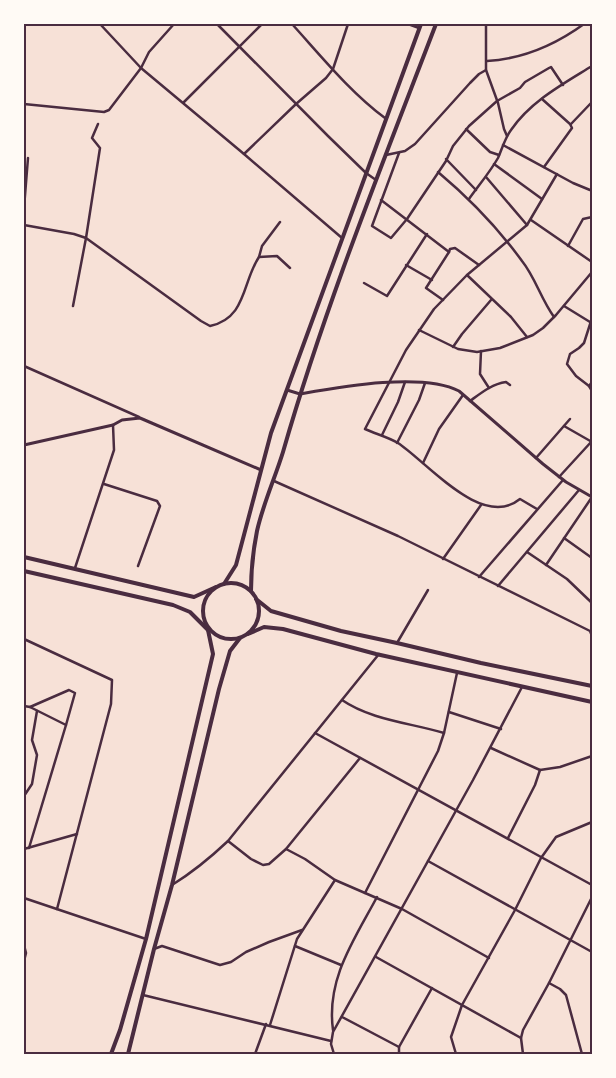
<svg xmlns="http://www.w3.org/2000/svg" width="616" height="1078" font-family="'Open Sans',sans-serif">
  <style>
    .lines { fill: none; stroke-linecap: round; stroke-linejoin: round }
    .minor { stroke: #4a2c40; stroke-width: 2.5 }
    .tertiary { stroke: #4a2c40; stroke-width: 3 }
    .primary { stroke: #4a2c40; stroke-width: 4 }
    .trunk { stroke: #4a2c40; stroke-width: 4 }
    .neatline { fill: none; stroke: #4a2c40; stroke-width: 2 }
  </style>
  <rect width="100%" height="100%" fill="#f7e1d7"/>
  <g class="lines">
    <g class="minor">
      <path d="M100,24L141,68L244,154L342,238"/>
      <path d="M217,24L328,136L366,173L376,180"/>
      <path d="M292,24C321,56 350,92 385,118"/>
      <path d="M408,24L419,28"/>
      <path d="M486,24V70L498,103L504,129L507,136"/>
      <path d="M487,61C522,59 555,45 584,24"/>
      <path d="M542,99L570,124L572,128L544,167"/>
      <path d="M184,102L262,24"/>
      <path d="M24,104L104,112L109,110L141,68L149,52L174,24"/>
      <path d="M571,124L592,102"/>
      <path d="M466,129L490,152L499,155"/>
      <path d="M503,145L573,183L590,190"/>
      <path d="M399,153L372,226L391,238L407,219L446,161L453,146L469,126L497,101L520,88L525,82L549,68L551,67L563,85"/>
      <path d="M244,154L296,104L326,78L333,69L348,24"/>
      <path d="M386,155L405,151L415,144L470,83L479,74L486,70"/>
      <path d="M446,159L476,190"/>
      <path d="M494,164L542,199"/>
      <path d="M438,172C469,198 498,228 522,261C535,277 541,299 554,317"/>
      <path d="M486,177L527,225"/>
      <path d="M469,199C479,185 490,172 498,158C502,149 505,138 511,130C531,101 563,84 592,66"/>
      <path d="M381,200L449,252L450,249L455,248L479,265"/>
      <path d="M24,208L28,158"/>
      <path d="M531,220L592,262"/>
      <path d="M24,225L74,234L86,238L201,321L210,326C247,318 242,282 259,257L277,256L290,268"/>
      <path d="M568,246L583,219L592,217"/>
      <path d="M259,257L262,246L280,222"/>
      <path d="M406,265L432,280"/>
      <path d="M467,275L511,317L527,337"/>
      <path d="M364,283L387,296L427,234"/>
      <path d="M443,300L426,288L449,252"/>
      <path d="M73,306L86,238L100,148L92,138L98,124"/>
      <path d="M564,306L590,322"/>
      <path d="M419,330L458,349L477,352L500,348L533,335L543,328L556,315L592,272"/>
      <path d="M453,347L462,334L491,300"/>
      <path d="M481,351L480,374L489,388"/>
      <path d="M24,366L139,417"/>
      <path d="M592,382L589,386L592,391"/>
      <path d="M589,386L576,376L567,364L570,354L579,348L584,343L592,318"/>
      <path d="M470,401C481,393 492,384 506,382L510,385"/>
      <path d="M564,426L592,442"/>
      <path d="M382,435L398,402L405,382"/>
      <path d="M397,443L419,400L425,383"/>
      <path d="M536,458L570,419"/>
      <path d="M423,463L439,429L463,395"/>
      <path d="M559,477L592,441"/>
      <path d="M274,481L398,536L590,631L592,636"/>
      <path d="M104,484L157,501L160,506L138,566"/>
      <path d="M537,509L520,499C482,530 427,462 398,443C388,437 376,434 365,429L406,350L434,309L467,275L527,225L557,174"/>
      <path d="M564,538L592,558"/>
      <path d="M527,552L567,579L592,603"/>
      <path d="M443,559L481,505"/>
      <path d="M546,565L592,497"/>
      <path d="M75,568L114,450L113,425"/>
      <path d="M479,577L563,480"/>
      <path d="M498,586L579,490"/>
      <path d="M24,639L112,680L111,704L57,909"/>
      <path d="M397,643L428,590"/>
      <path d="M342,700C371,720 411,723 444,733"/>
      <path d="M24,706L30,707L66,725L29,848"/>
      <path d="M30,707L69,690L75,693L66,725"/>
      <path d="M449,712L501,729"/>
      <path d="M315,733L592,885"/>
      <path d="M491,748L540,770L560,767L592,756"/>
      <path d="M24,796L32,784L37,755L32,740L37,711"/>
      <path d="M508,838L535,785L540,770"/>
      <path d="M228,841L251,859L263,865L269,864L286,849L360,758"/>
      <path d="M24,849L77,834"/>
      <path d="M286,849L305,859L335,880L402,909L489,958"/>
      <path d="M428,861L592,952"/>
      <path d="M172,885C193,872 210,858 228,841L379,654"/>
      <path d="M365,893L438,751L444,733L457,673"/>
      <path d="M24,898L146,939"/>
      <path d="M24,945L26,953L24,961"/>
      <path d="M295,946L341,965"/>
      <path d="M154,949L162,946L220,965L231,962L246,952L269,942L302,930"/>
      <path d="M376,957L521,1038"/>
      <path d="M549,983L560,989L566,995L582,1054"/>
      <path d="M143,995L331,1041"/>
      <path d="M342,1017L399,1047"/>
      <path d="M270,1025L297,939L335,880"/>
      <path d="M333,1030C326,979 354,940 377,897"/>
      <path d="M255,1054L266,1024"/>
      <path d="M334,1054L331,1044L333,1032L473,780L522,687"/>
      <path d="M399,1054V1047L432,988"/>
      <path d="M456,1054L451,1037L462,1005L515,910L541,858L556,837L592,822"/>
      <path d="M523,1054L521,1038L523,1030L549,983L592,897"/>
    </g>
    <g class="tertiary">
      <path d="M287,390L300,394C340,387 422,372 459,391L543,464L566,482L592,497"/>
      <path d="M24,445L113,425L122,420L140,418L261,470"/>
      <path d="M24,1054H25"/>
    </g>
    <g class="primary">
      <path d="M224,584L236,565L271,433L421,24"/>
      <path d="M251,591C251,571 253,551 257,531C263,504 275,478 283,452C325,306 382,165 436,24"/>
      <path d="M111,1054L120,1030L146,939L213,654L208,630"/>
      <path d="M128,1054L154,949L172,885L219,689L230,651L240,638"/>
    </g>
    <g class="trunk">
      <path d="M24,557L194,597L216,587"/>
      <path d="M24,571L173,605L190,612L208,630"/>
      <circle cx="231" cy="611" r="28"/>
      <path d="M256,599L271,611L341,631L397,643L481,663L592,686"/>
      <path d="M248,634L264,627L283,629L376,654L592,702"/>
    </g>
  </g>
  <rect width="616" height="1078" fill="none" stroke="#fffaf5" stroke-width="50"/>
  <rect x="25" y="25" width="566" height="1028" class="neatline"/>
</svg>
